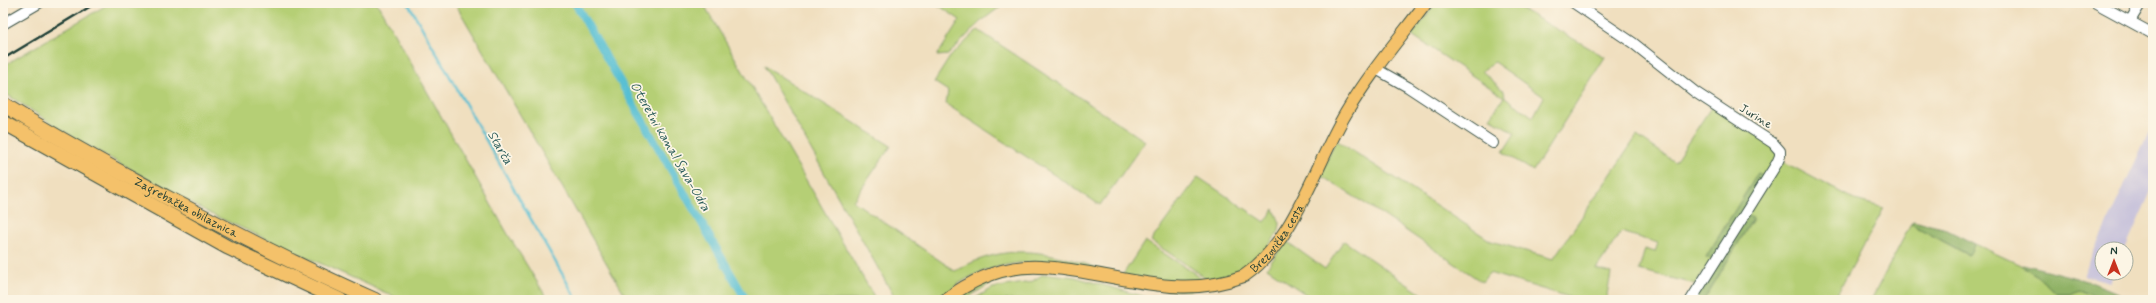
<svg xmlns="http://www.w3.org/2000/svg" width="2156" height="303" font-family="Mynerve,sans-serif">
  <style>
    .industrial { fill: #c5c0da }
    .green { fill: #b5cf75; stroke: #6a8654; fill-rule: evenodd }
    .forest { fill: #90b266; stroke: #58784d }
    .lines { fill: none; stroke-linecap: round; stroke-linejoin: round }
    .stream { stroke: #56bfd3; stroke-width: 2.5 }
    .canal { stroke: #56bfd3; stroke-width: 8 }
    .minor-casing { stroke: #3e5549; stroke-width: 12 }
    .major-casing { stroke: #3e5549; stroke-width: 14 }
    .highway-casing { stroke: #3e5549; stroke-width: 16 }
    .minor { stroke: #fff; stroke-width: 10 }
    .major { stroke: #f4c16a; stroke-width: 12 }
    .highway { stroke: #f4c16a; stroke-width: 14 }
    .rail { stroke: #1f3d34; stroke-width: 2.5 }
    .labels { text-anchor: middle; stroke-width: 3.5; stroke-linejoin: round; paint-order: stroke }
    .street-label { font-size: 12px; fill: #1f3d34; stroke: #fcf5e5 }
    .water-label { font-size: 13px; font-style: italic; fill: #2d5e5c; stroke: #fcf5e5 }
  </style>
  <rect width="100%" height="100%" fill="#fcf5e5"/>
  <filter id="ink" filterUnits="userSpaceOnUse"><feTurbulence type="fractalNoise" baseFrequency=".025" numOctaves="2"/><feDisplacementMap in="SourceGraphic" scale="8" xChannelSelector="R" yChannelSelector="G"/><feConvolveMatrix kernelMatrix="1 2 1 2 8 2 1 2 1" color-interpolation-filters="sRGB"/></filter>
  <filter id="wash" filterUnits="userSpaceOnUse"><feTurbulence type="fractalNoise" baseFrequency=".012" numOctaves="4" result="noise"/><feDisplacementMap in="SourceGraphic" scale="16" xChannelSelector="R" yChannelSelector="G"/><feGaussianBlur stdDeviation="0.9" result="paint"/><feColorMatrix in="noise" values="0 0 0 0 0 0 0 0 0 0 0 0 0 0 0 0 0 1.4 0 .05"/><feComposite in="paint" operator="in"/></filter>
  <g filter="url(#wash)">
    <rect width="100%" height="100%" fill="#f0dfbf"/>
    <path class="industrial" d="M2153,123V187L2125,249H2102V273H2114L2110,282L2083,275Z"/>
    <g class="green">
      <path d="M110,3H377L506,231L548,300H402L213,215L78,140L3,92V66Z"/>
      <path d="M455,3H703L876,300H628Z"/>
      <path d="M935,3H994L1000,7L980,22L948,55L937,56L960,20Z"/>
      <path d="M1436,3H1511L1605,57L1533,171L1503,152L1515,133L1490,118L1504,97L1412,35ZM1494,62L1544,97L1533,117L1505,97L1504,91L1482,71Z"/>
      <path d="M978,30L1145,141L1100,205L946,104L948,91L934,82L950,57Z"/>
      <path d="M764,66L891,146L853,201L955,271C1017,236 1060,256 1122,276L1145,241L1200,277L1209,287C1144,303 1098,262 1036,262C1009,262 981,269 958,284C952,288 943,299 936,300C924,302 909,300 896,300Z"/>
      <path d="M1712,106L1772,144L1777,155L1766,177L1758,173L1706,257L1713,259L1695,284L1639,270L1645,249L1655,252L1658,243L1621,232L1596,269L1611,273L1606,300H1579L1489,273L1482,282L1383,215L1320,175L1336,140L1491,241L1553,259L1637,136L1675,162Z"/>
      <path d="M1782,161L1855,200L1884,208L1834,300H1704L1753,219L1747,216Z"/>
      <path d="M1198,177L1265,222L1274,209L1280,223L1279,231L1263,254L1242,272L1212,287L1202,275L1151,241Z"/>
      <path d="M1911,224L1968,255L1975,244L2029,269L2056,293H2070L2078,289L2101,300H1871Z"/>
      <path d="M1286,241L1325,269L1344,241L1430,300H1314L1267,268Z"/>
      <path d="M1019,273H1030L991,283L964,300H954C974,285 995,279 1019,273Z"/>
      <path d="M1050,274L1075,277L1156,300H972L993,288L1031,282L1042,275Z"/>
      <path d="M1232,294L1234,300H1200Z"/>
    </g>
    <g class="forest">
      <path d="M1758,173L1766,177L1713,259L1706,257Z"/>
      <path d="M1747,216L1753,218L1704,300H1693Z"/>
      <path d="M1913,221L1943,228L1975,244L1969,255L1911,224Z"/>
      <path d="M2023,264C2059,274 2098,281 2131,300H2101L2078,289L2070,293H2056L2029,269L2021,265Z"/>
    </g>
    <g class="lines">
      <path class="stream" d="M408,3L577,300"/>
      <path class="canal" d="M575,3L746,300"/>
    </g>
  </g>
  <g filter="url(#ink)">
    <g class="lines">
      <g class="minor-casing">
        <g id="minor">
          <path d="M1574,3L1633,43L1695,92L1773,143L1780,151V156L1777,163L1691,300"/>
          <path d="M2096,3L2153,34"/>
          <path d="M2130,21L2141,3"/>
          <path d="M3,24L39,3"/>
          <path d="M1376,69L1408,87L1493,143"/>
        </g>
      </g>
      <g class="major-casing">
        <g id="major">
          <path id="s1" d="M945,300C974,278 1005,265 1041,267C1112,270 1174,303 1244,276C1295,241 1315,165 1346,113C1369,74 1399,39 1426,3"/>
        </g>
      </g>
      <g class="highway-casing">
        <g id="highway">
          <path id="s2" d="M3,104C56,138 111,167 166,197C235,233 304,269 375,300"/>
          <path d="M3,122L227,247L340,300"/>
        </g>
      </g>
      <use href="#minor" class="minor"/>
      <use href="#major" class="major"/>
      <use href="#highway" class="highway"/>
      <path class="rail" d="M3,59L96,3"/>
    </g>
  </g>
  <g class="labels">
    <g class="street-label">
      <text transform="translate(1756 116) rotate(32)" y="4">Jurine</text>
      <text dy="4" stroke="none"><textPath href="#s2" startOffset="210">Zagrebačka obilaznica</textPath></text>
      <text dy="4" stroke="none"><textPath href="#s1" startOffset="360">Brezovička cesta</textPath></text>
    </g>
    <g class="water-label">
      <text transform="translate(671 146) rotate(60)" y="5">Oteretni kanal Sava-Odra</text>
      <text transform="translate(501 147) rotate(60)" y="5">Starča</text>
    </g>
  </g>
  <rect width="2156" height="303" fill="none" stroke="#fcf5e5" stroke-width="16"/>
  <g transform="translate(2114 261)"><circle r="19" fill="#fcf5e5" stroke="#a4ab9e"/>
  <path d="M0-3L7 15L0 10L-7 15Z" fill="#c8321e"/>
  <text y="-6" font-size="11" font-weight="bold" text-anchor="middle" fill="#1f3d34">N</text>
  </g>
</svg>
